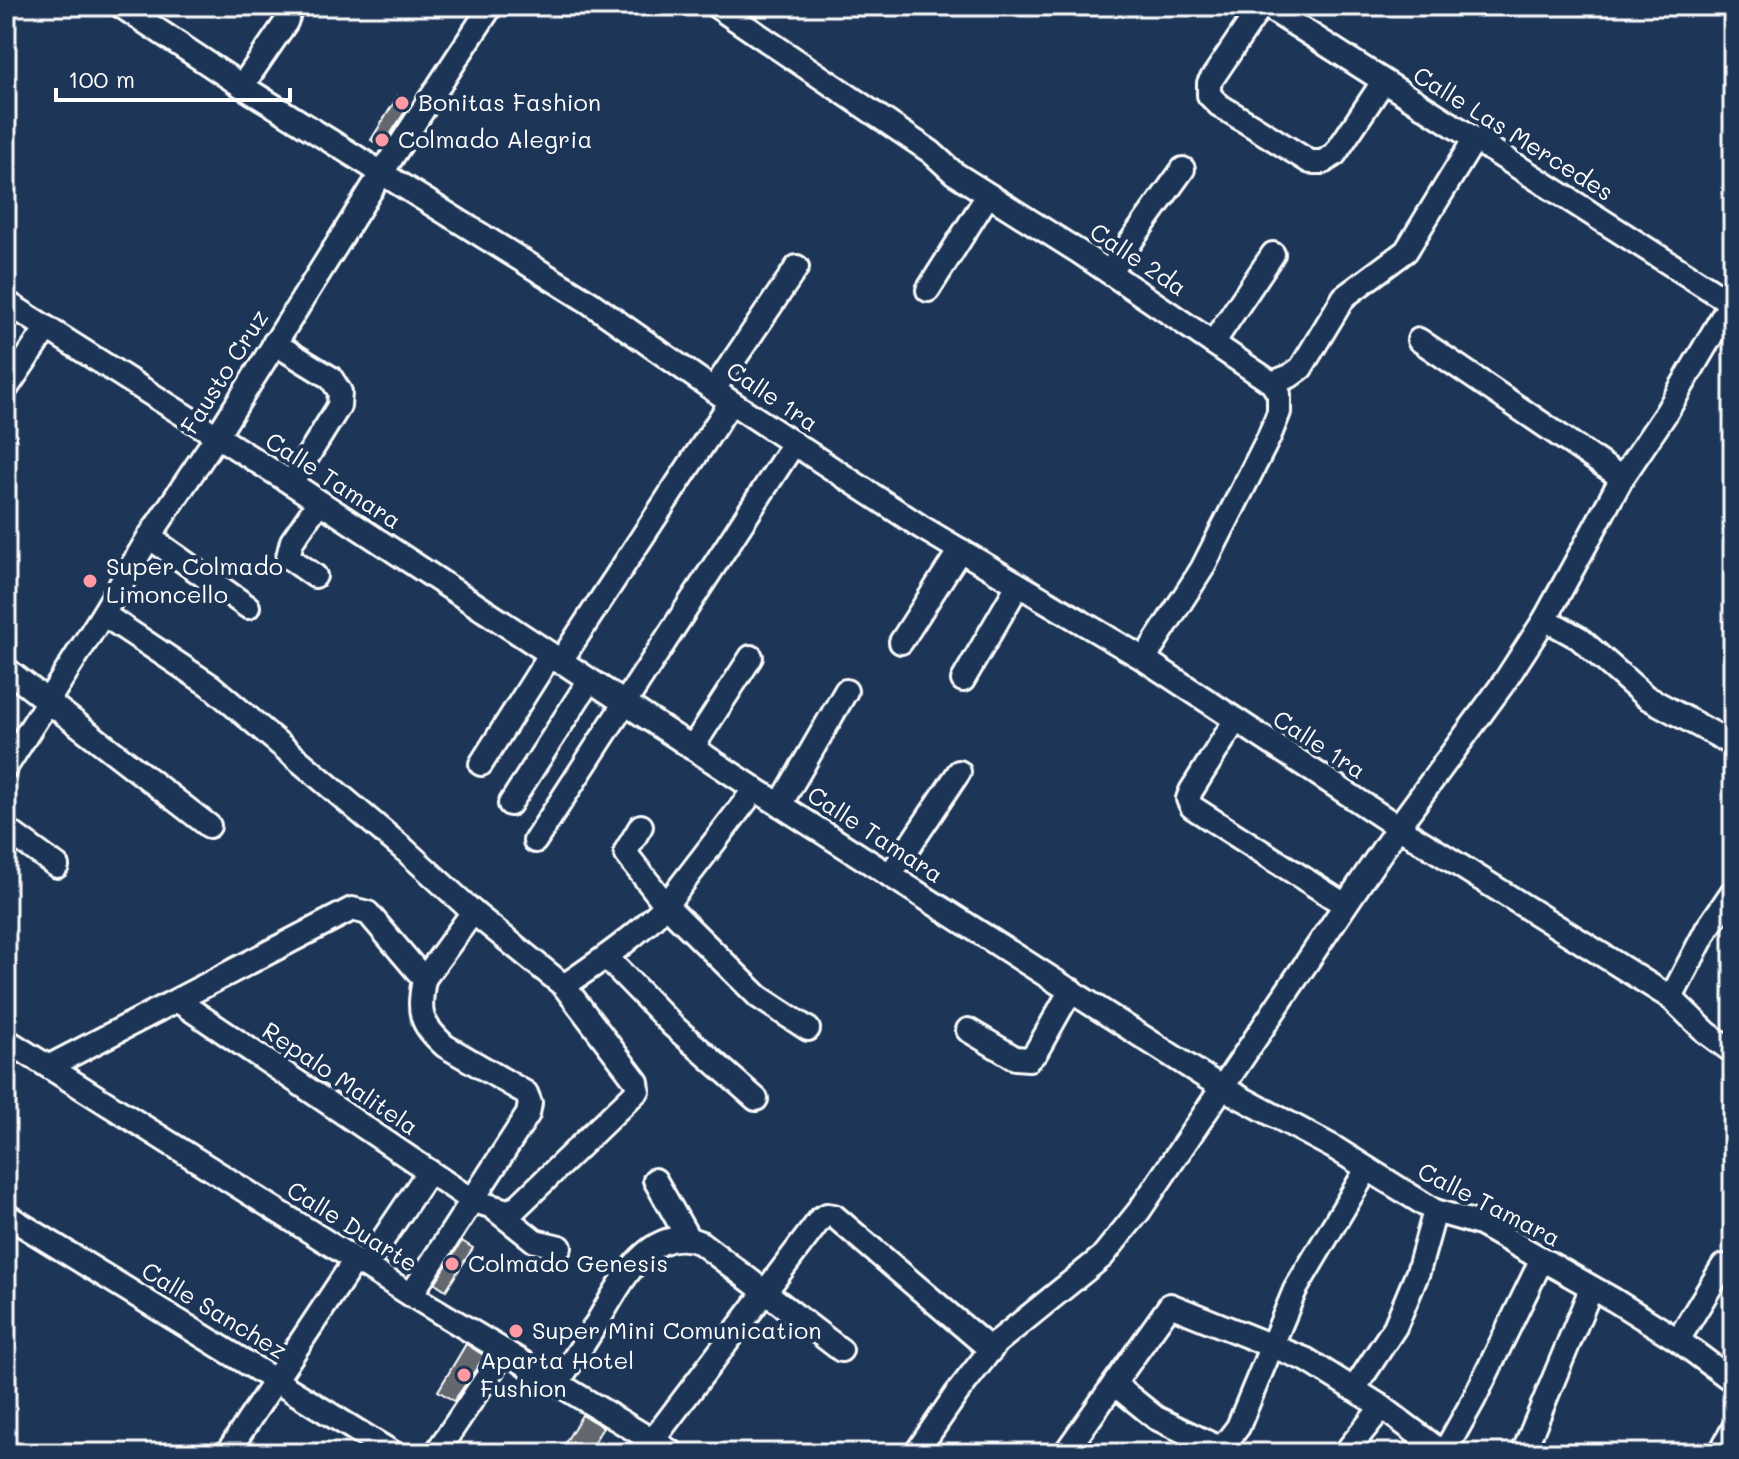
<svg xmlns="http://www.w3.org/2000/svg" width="1739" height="1459" font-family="Mali,sans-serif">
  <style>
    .building { fill: #63686e; stroke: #fff; stroke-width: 2 }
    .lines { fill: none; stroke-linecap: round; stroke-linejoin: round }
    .minor-casing { stroke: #fff; stroke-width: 28 }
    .minor { stroke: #1d3557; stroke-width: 22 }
    .poi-dot { fill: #ff9aa2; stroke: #1d3557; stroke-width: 3 }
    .labels { text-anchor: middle; stroke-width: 8; stroke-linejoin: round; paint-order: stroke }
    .poi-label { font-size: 24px; fill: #fff; stroke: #1d3557; text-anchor: start }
    .street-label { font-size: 24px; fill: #fff; stroke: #1d3557 }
  </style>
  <rect width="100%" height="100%" fill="#1d3557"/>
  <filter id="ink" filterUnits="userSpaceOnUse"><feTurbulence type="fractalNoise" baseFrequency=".0125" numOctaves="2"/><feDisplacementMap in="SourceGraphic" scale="16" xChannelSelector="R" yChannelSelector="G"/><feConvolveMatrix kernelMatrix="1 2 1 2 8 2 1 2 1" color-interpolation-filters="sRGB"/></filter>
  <g filter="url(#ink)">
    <g class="building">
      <path d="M398,96L410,104L382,147L371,140Z"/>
      <path d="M462,1241L473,1248L446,1290L435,1283Z"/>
      <path d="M466,1344L485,1356L454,1401L438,1391Z"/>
      <path d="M582,1415L603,1427L588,1453H581L565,1443Z"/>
    </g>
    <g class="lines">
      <g class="minor-casing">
        <g id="minor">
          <path d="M121,6L242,86L589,302L731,402L921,527L1144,659L1398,827L1671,998L1707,1033L1733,1052"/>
          <path d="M716,6L931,152L954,173L1079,252L1272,383L1279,394V412L1269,437L1202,569L1144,659"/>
          <path d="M1261,6L1209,83V95L1219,105L1310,162H1323L1335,154L1383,82"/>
          <path d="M1266,6L1733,304"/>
          <path d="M242,86L286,22L292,6"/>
          <path d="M1109,272L1183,169"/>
          <path d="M928,290L988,195"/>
          <path d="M6,302L291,483L755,789L1221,1087L1333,1147L1435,1211L1480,1224L1614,1300L1678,1340L1733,1381"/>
          <path d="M1419,340L1622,478"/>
          <path d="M274,343L331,378L340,392L339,406L291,483"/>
          <path d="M1213,343L1273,254"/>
          <path d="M1272,383L1290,376L1301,368L1344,297L1406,251L1474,140"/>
          <path d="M6,389L47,328"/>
          <path d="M714,389L797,267"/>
          <path d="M149,537L248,607"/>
          <path d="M315,576L288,557L292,541L319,502"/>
          <path d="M103,614L211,686L406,851L473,912L564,986L637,1082L638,1090L516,1208L508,1211L473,1201L178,1001"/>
          <path d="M1545,619L1579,638L1646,697L1733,744"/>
          <path d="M901,642L960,550"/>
          <path d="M560,662L731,402"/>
          <path d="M6,669L209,826"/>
          <path d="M963,680L1018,585"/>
          <path d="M1235,721L1191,791L1188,799L1192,807L1345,905"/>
          <path d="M692,748L751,657"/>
          <path d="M481,764L550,655"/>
          <path d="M6,767L103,614L149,537L217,436L381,174L491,6"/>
          <path d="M510,804L589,681"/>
          <path d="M780,805L846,691"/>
          <path d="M641,826L626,851L627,855L666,905L759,997L808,1029"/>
          <path d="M6,829L57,866"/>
          <path d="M535,841L794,443"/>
          <path d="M890,875L959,772"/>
          <path d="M606,957L672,1025L756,1099"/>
          <path d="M424,979L473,912"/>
          <path d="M564,986C600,961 636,937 666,905L755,789"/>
          <path d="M1671,998L1707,929L1733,891"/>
          <path d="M968,1030L1015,1058L1029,1059L1036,1052L1071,990"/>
          <path d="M6,1040L411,1295L673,1453"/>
          <path d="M50,1066L352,909L368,913L424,979C418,1013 419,1022 445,1046L526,1093L530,1103L528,1114L411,1295"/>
          <path d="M655,1180L688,1238"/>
          <path d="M492,1207L535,1241L560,1247"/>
          <path d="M6,1215L393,1453"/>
          <path d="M365,1266L429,1171"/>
          <path d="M1678,1340L1723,1266"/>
          <path d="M558,1382C574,1358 591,1334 605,1309C625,1275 654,1223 701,1243L841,1350"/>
          <path d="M1114,1384L1156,1418L1221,1449L1238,1427L1295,1290L1367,1169"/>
          <path d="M1354,1389L1395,1327L1418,1272L1435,1211"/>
          <path d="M653,1440L821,1218L827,1215L834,1216L991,1350"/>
          <path d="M227,1453L355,1260"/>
          <path d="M436,1453L505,1351"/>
          <path d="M916,1453L957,1393L996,1343L1102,1257L1139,1211L1398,827L1505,681L1545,619L1622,478L1666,413L1731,302"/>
          <path d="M1065,1453L1170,1305L1307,1360L1382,1407L1443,1453"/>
          <path d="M1345,1453L1382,1407"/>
          <path d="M1444,1453L1474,1399L1542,1259"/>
          <path d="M1523,1453L1591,1289"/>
          <path d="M1720,1453L1733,1429"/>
        </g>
      </g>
      <use href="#minor" class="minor"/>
    </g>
  </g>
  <g class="poi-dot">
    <circle cx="402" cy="103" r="8"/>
    <circle cx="382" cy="140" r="8"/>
    <circle cx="90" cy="581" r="8"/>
    <circle cx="452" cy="1264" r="8"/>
    <circle cx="516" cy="1331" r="8"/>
    <circle cx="464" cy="1375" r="8"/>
  </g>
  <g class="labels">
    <g class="poi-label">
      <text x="418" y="111">Bonitas Fashion</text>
      <text x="398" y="148">Colmado Alegria</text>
      <text x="106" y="575">Super Colmado<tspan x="106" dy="28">Limoncello</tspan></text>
      <text x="468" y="1272">Colmado Genesis</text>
      <text x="532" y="1339">Super Mini Comunication</text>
      <text x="480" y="1369">Aparta Hotel<tspan x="480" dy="28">Fushion</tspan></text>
    </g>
    <g class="street-label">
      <text transform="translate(1513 134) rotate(32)" y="8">Calle Las Mercedes</text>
      <text transform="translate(1138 260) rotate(34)" y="8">Calle 2da</text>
      <text transform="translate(225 372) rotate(-58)" y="8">Fausto Cruz</text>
      <text transform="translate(772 397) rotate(34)" y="8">Calle 1ra</text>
      <text transform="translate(333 481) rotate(33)" y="8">Calle Tamara</text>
      <text transform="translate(1319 745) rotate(33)" y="8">Calle 1ra</text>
      <text transform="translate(875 835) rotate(33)" y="8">Calle Tamara</text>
      <text transform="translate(340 1079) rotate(34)" y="8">Repalo Malitela</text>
      <text transform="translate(1489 1205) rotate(27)" y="8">Calle Tamara</text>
      <text transform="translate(352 1227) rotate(32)" y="8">Calle Duarte</text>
      <text transform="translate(214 1311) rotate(31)" y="8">Calle Sanchez</text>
    </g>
  </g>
  <rect width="1739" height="1459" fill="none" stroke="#1d3557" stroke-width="32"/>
  <rect x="16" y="16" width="1707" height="1427" fill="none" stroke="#fff" stroke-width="3" filter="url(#ink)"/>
  <path d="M56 88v12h234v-12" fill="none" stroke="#ffffff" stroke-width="4"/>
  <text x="68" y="88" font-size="24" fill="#ffffff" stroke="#1d3557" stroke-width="6" paint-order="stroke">100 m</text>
</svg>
